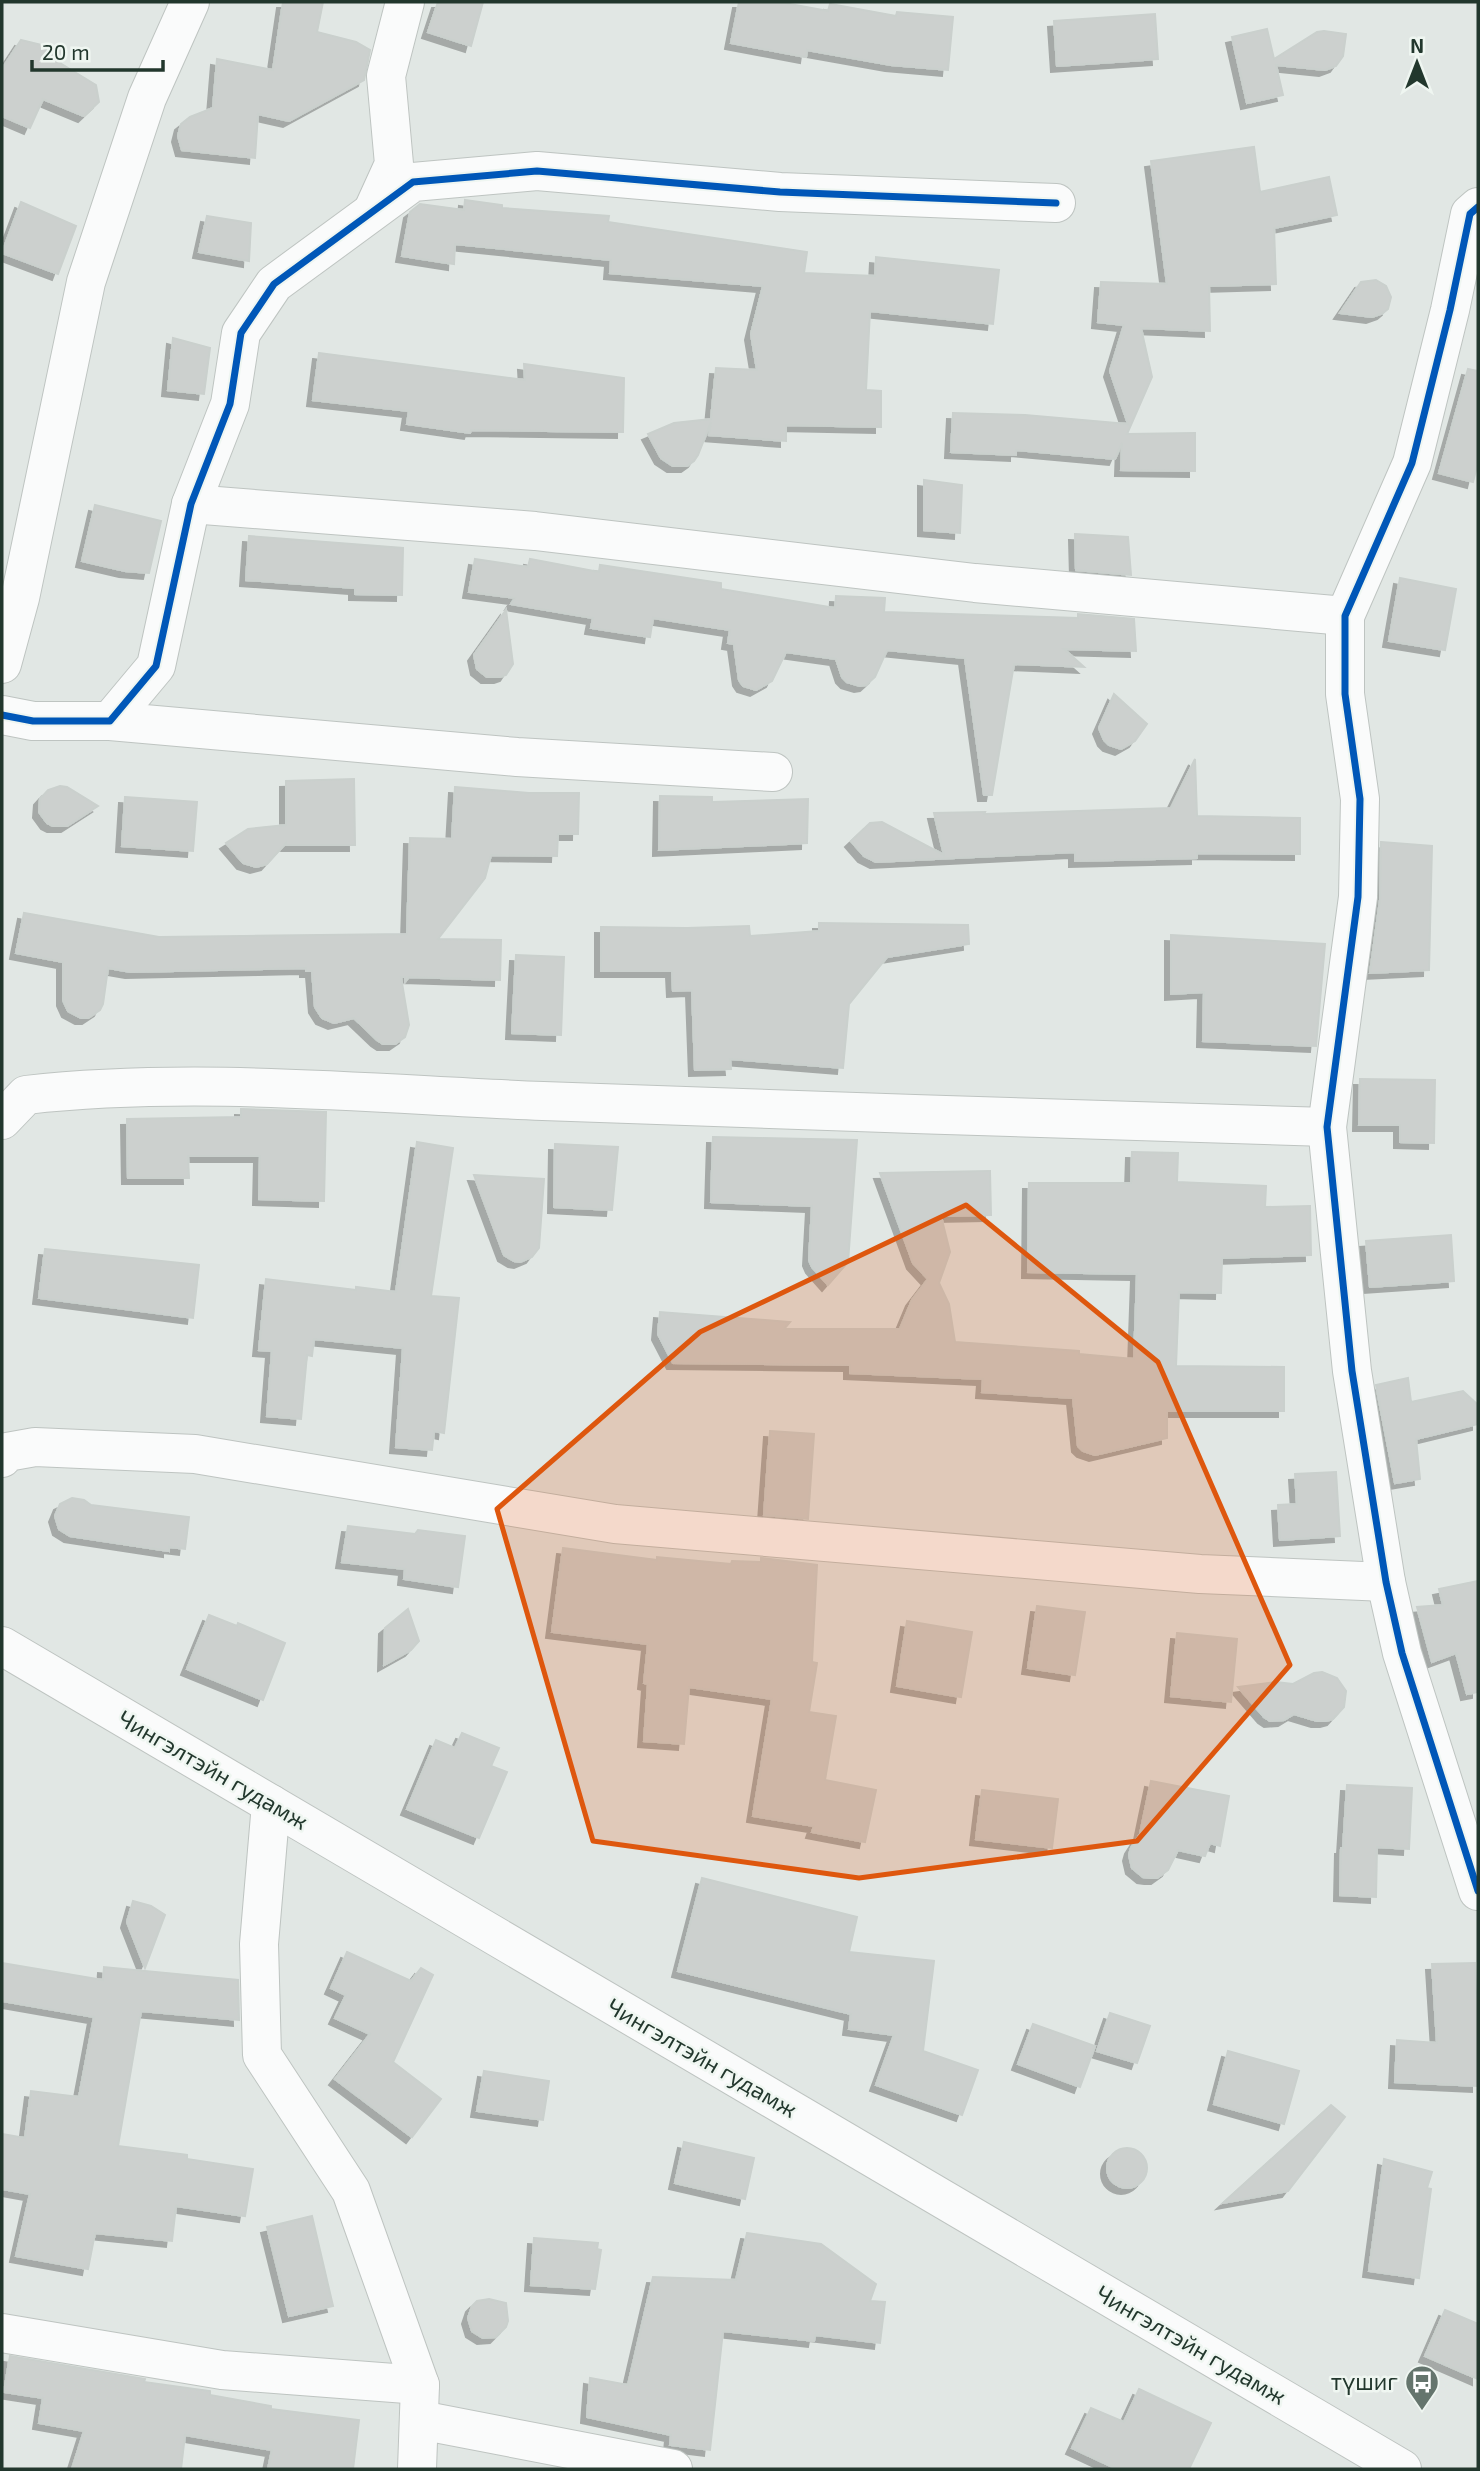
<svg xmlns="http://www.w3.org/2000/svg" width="1480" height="2471" font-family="'Exo 2',sans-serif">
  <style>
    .building { fill: #ccd0ce; stroke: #cad0cd; stroke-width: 2; filter: url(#shadow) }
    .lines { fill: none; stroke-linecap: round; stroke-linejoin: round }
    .minor-casing { stroke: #bec4c1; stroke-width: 40 }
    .secondary-casing { stroke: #bec4c1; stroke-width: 40 }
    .minor { stroke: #fafbfb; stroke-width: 38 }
    .secondary { stroke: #fafbfb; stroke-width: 38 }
    .cycleway-casing { stroke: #eff6f1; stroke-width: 11 }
    .cycleway { stroke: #0057b8; stroke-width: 7 }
    .marked { fill: #de570e; fill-opacity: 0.2; stroke: #de570e; stroke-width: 5; stroke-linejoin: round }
    .labels { text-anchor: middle; stroke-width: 5; stroke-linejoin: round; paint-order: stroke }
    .street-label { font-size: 23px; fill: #22372d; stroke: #eff6f1 }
    .poi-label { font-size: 23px; fill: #22372d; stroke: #eff6f1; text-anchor: end }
  </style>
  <defs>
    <filter id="shadow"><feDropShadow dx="-6" dy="6" stdDeviation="0" flood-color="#0004"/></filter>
  </defs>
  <rect width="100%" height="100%" fill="#e1e7e4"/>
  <g class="building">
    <path d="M283,2H323L317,32L356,42L370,50L364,80L289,121L258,114L255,158L182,150L178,136L181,124L190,117L213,108L217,59L273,70Z"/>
    <path d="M438,2H483L471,46L428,32Z"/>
    <path d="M739,2H779L828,11L830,4L896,16L897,12L953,17L948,70L891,65L807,50L806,57L731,43Z"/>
    <path d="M1155,14L1158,59L1057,66L1054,21Z"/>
    <path d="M1267,29L1274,59L1317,32L1324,31L1346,34L1343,56L1336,66L1325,70L1276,65L1283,95L1247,103L1232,37Z"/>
    <path d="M21,40L66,51L60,63L96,85L99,102L84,116L43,99L30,128L2,116V69Z"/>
    <path d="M1254,147L1260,192L1329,177L1337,215L1274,228L1276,284L1209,286L1210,331L1141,328L1152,377L1127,434L1195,433V471L1121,470L1122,443L1115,459L1016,450V455L951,452L953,413L1025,415L1128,424L1110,371L1124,325L1098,322L1101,282L1167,284L1151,161Z"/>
    <path d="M465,200L502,205V208L609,216L608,222L807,252L804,273L875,276L876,257L999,270L993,324L870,311L866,390L881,391V427L786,425V441L709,435L711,422L698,455L694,461L687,466H673L661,458L648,434L674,423L711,419L716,368L757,370L751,334L763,286L610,273L611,260L455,244L454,264L402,256L410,212L420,204L464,210Z"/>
    <path d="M21,202L76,226L58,274L2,253Z"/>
    <path d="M207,216L251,223L249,261L199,252Z"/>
    <path d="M1376,280L1386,286L1391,297L1388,309L1383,313L1372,317L1340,313L1361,282Z"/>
    <path d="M173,338L210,348L204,394L168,390Z"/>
    <path d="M319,353L525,380L524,364L624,378L623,432L471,430L470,433L407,424L409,411L313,400Z"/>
    <path d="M1468,369L1478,371V462L1473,482L1439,473Z"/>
    <path d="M924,480L962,485L960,533L924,530Z"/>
    <path d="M95,505L161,521L149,573L125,571L82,561Z"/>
    <path d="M1075,534L1128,537L1131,575L1076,570Z"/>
    <path d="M249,536L403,548L402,595L355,594V588L246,580Z"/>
    <path d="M475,559L528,567L530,559L599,572L600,565L721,583V589L835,608L836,596L885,598L884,612L1078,618V614L1134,619L1136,651L1064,649L1084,667L1014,664L992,795H984L965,658L887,650L875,677L866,685L860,686L847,682L842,677L836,659L786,652L772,681L756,690L743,686L739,680L734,644L728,643L730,630L653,618L650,637L591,628L593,618L511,604L515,598L469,592Z"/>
    <path d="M1400,578L1456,589L1445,650L1389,641Z"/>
    <path d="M506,610L513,664L506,675L500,677H487L477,669L474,655Z"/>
    <path d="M1114,694L1147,724L1135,741L1121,749L1109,745L1104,740L1099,728Z"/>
    <path d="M1195,759L1197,816L1300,818V854L1197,853V858L1075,861V852L876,862L864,856L851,841L870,823L882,822L944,855L934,813L985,812L984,814L1171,808Z"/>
    <path d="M354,779L355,845H286V843L267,864L256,867L243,863L226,843L248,829L286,825V781Z"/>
    <path d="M60,786L67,787L98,806L67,826H53L47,823L39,812L40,799L48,790Z"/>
    <path d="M455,787L529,793H579L578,834H558L557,856L491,855L485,878L438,939L501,940L500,980L409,977L405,982V977H401L409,1025L405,1037L395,1044H383L377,1040L354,1018L334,1023L322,1018L315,1007L312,971H306V968L131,972L108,968L103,1004L100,1010L88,1018H81L68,1011L63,1000V962L16,953L24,913L159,937L407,934L410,838L452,839Z"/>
    <path d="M660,796L712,797V802L808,799L807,843L659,850Z"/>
    <path d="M125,797L197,802L193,851L122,846Z"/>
    <path d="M1381,842L1432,846L1429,970L1370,973L1380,900Z"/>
    <path d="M819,923L968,925L969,944L887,957L849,1004L843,1068L730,1059L731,1069L695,1070L692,990L673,991L672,971H601V927L687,928L749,926L750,936L819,931Z"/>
    <path d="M1171,935L1325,944L1316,1046L1203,1041L1204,992L1171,994Z"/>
    <path d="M516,955L564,957L561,1035L512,1033Z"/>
    <path d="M1360,1079L1435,1080L1434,1143L1400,1142V1125H1359Z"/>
    <path d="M241,1109L326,1112L324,1201L259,1199L260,1156H188L189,1178H128L127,1119L241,1117Z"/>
    <path d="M713,1137L857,1140L848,1262L828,1285L812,1267L809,1260L812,1206L711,1202Z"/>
    <path d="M417,1142L453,1148L431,1296L459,1298L444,1433L434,1431L432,1450L396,1447L403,1348L314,1339L312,1356L307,1355L301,1419L267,1416L272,1351L259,1350L266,1279L356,1290V1287L396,1292Z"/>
    <path d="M555,1144L618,1147L612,1210L554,1207Z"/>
    <path d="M1132,1152L1178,1153L1177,1182L1266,1186L1265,1207L1310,1206L1311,1255L1222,1258L1221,1293L1179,1292L1176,1366L1284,1367V1411H1167V1438L1095,1455L1083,1451L1078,1446L1073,1398L982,1392L983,1379L850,1373V1365L673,1363L658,1334L660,1312L790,1322L784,1329H900L912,1300L928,1279L913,1263L880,1173L990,1171L991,1215L941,1216L950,1252L939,1283L949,1304L955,1342L1079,1351V1354L1134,1359L1137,1274L1028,1272L1029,1183H1131Z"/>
    <path d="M474,1175L544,1179L539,1248L532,1257L520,1262L514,1261L504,1255Z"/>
    <path d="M1451,1235L1454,1281L1370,1287L1366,1241Z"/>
    <path d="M45,1249L199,1265L193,1318L39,1298Z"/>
    <path d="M1408,1378L1411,1402L1463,1391L1478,1405V1424L1416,1439L1420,1479L1395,1483L1376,1385Z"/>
    <path d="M770,1431L814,1434L808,1519L764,1515Z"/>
    <path d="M1336,1472L1340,1536L1280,1540L1278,1505L1297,1504L1295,1474Z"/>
    <path d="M72,1498L84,1500L91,1505L189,1517L185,1549L169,1547V1551L70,1536L59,1529L55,1516L60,1504Z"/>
    <path d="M348,1526L415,1534L418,1530L465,1536L458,1587L404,1579L405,1569L342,1562Z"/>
    <path d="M563,1548L657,1560V1557L731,1564L732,1561L761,1562V1558L817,1565L812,1662L817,1663L809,1712L836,1716L825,1780L876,1790L865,1842L812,1832L814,1826L753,1816L772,1699L689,1687L684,1744L644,1741L648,1684L644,1683L648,1644L552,1632Z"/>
    <path d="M1478,1581V1692L1467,1694L1456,1653L1432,1662L1417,1607L1443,1605L1439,1589Z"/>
    <path d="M1037,1606L1085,1612L1075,1675L1028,1668Z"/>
    <path d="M408,1609L419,1641L411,1650L384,1665L385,1628Z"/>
    <path d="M209,1615L237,1626L238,1623L285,1643L263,1700L187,1669Z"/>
    <path d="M907,1621L972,1632L961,1697L897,1686Z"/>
    <path d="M1177,1633L1237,1639L1231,1702L1171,1696Z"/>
    <path d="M1322,1672L1337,1678L1346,1691L1344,1707L1333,1719L1326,1721H1317L1294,1714L1284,1720L1270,1721L1264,1717L1238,1687L1276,1682L1293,1684L1314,1673Z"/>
    <path d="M462,1733L499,1748L491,1766L507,1772L479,1838L407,1809L436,1740L455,1748Z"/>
    <path d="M1151,1781L1229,1796L1220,1846L1210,1843L1205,1856L1178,1850L1168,1870L1157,1878H1150L1143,1877L1132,1868L1129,1855L1131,1848L1140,1834Z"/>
    <path d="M1347,1785L1412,1788L1409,1849L1377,1847L1376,1897L1340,1895L1341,1848H1343Z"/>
    <path d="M982,1790L1058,1799L1052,1848L976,1839Z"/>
    <path d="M702,1878L857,1917L849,1952L934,1961L923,2051L978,2070L962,2115L876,2085L894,2035L849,2029L851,2014L678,1971Z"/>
    <path d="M133,1901L151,1906L165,1915L145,1968L127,1922Z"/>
    <path d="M347,1952L411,1981L421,1968L433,1975L393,2062L441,2099L412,2137L335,2079L370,2034L335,2018L346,1995L331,1988Z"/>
    <path d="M2,1963L103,1980L104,1967L238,1980L239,2020L141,2011L118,2146L187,2155V2159L253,2169L245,2216L176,2206L172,2241L95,2233L88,2269L16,2256L30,2194L2,2189V2134L25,2138L31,2091L79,2097L94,2017L2,2001Z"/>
    <path d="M1475,1963L1476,1993H1478V2086L1395,2082L1397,2040L1437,2043L1432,1964Z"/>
    <path d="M1110,2013L1150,2026L1137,2063L1097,2051Z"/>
    <path d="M1033,2024L1095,2046L1080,2087L1018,2064Z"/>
    <path d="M1228,2051L1299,2071L1284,2124L1214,2104Z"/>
    <path d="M484,2071L549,2081L543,2120L477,2111Z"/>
    <path d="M1331,2105L1345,2117L1288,2191L1223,2203Z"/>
    <path d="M684,2142L754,2158L745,2199L675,2183Z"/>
    <circle cx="1127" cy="2168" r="20"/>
    <path d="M1384,2159L1432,2172L1427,2188L1431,2189L1419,2278L1369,2271Z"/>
    <path d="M312,2216L333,2306L289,2316L267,2227Z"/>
    <path d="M747,2233L821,2244L876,2284L870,2301L885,2302L880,2343L815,2335L814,2341L723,2331L710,2450L670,2445L671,2435L587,2417L590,2378L628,2385L653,2277L736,2280Z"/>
    <path d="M534,2238L598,2243L597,2249L601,2250L595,2289L531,2285Z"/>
    <path d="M489,2299L506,2303L508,2321L506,2327L496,2337L483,2338L472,2331L468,2318L472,2306L477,2301Z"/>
    <path d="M1445,2310L1478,2324V2379L1425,2356Z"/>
    <path d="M10,2356L145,2379L144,2382L210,2391V2395L271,2406V2409L359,2420L353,2469H268L272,2450L185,2435L181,2469H72L84,2431L39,2423L43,2398L4,2392Z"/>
    <path d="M1139,2389L1211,2423L1189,2469H1117L1072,2448L1091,2408L1124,2422Z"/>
  </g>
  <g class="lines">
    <g class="minor-casing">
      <g id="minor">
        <path d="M1478,207L1470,214L1450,310L1412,463L1345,616V694L1360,799L1358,897L1327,1127L1352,1371L1386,1582L1402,1653L1478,1891"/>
        <path d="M374,208L394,164L386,76L405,2"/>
        <path d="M191,504L535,531L975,583L1345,616"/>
        <path d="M2,664L20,598L86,282L147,98L190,2"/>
        <path d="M2,715L33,721H110L156,666L191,504L230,404L241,333L274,284L413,182L537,171L780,192L1056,203"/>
        <path d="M110,721L517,757L773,772"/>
        <path d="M2,1120L26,1095C194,1076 373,1094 543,1101C804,1111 1066,1119 1327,1127"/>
        <path d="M2,1458L7,1452L35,1447L195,1454L615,1524L1200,1574L1386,1582"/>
        <path d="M271,1804L259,1944L262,2055L351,2191L420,2385L417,2469"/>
        <path d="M2,2333L222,2370L420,2385"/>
        <path d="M420,2420L673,2469"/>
      </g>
    </g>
    <g class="secondary-casing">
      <path id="secondary" d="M2,1646L1402,2469"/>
    </g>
    <use href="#minor" class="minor"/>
    <use href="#secondary" class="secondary"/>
    <g class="cycleway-casing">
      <g id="cycleway">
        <path d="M1478,207L1470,214L1450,310L1412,463L1345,616V694L1360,799L1358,897L1327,1127L1352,1371L1386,1582L1402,1653L1478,1891"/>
        <path d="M2,715L33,721H110L156,666L191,504L230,404L241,333L274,284L413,182L537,171L780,192L1056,203"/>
      </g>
    </g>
    <use href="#cycleway" class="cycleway"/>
  </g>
  <path class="marked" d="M966,1205L1158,1362L1290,1665L1137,1841L859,1878L593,1841L497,1509L700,1332Z"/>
  <defs>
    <g id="bus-pin" transform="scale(1.75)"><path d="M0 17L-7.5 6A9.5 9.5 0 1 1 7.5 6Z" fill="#65756d" stroke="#eff6f1"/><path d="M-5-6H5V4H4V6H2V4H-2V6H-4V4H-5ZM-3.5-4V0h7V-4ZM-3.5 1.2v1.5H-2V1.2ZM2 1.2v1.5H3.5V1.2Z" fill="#fff"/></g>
  </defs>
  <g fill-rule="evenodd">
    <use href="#bus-pin" x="1422" y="2382"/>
  </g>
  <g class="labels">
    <g class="street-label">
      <text transform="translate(213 1770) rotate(30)" y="8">Чингэлтэйн гудамж</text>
      <text transform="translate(702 2058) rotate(30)" y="8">Чингэлтэйн гудамж</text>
      <text transform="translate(1191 2345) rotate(30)" y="8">Чингэлтэйн гудамж</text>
    </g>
    <g class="poi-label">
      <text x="1398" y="2390">түшиг</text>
    </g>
  </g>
  <rect width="1480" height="2471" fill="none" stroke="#22372d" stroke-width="7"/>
  <g transform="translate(1417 63)" stroke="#eff6f1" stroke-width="5" paint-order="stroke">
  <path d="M0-5L12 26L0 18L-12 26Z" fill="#22372d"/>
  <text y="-10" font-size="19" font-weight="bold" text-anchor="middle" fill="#22372d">N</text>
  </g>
  <path d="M32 60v10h131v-10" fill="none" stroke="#22372d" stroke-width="3.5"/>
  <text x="42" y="60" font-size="21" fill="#22372d" stroke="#eff6f1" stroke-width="5" paint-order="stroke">20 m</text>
</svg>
